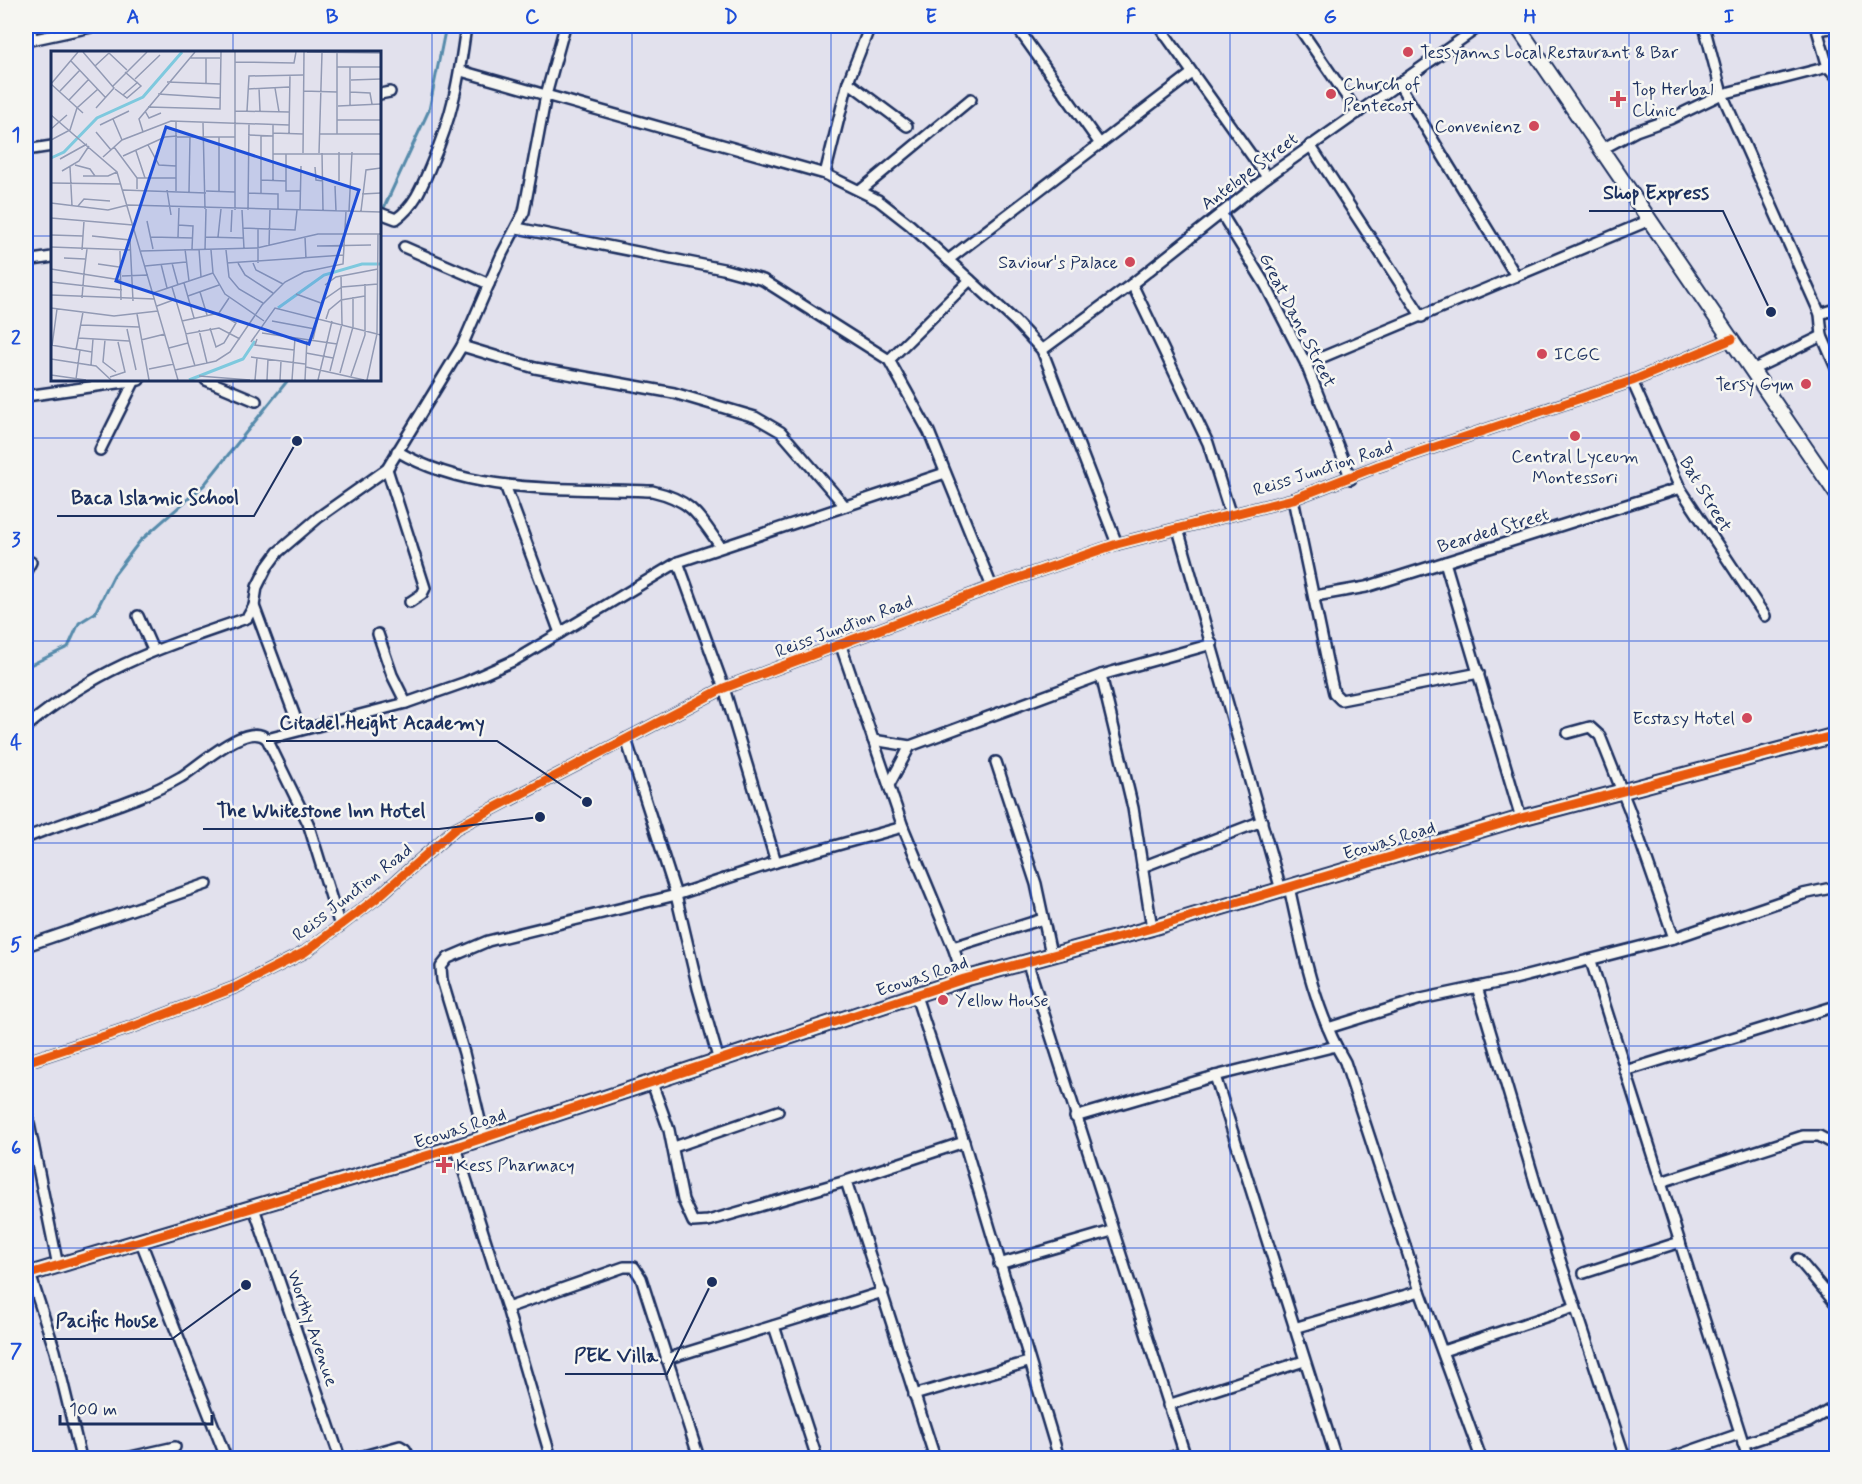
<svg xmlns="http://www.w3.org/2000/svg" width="1862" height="1484" font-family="Mynerve,sans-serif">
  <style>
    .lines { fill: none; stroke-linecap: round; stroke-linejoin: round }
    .stream { stroke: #568bab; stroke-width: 3 }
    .street-casing { stroke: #1b2f5e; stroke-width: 14 }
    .secondary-casing { stroke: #1b2f5e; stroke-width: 18 }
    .street { stroke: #f6f6f2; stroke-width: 9 }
    .secondary { stroke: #f6f6f2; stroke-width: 14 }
    .cycleway-casing { stroke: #f6f6f2; stroke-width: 13 }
    .cycleway { stroke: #e8590c; stroke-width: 9 }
    .grid { fill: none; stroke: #1d4ed8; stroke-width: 1.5; stroke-opacity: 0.55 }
    .poi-dot { fill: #d1495b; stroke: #f6f6f2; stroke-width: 2 }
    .labels { text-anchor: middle; stroke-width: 5; stroke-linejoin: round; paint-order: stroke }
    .poi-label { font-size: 18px; fill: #1b2f5e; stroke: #f6f6f2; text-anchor: start }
    .street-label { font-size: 18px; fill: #1b2f5e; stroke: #f6f6f2 }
    .inset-river { fill: none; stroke: #7ec9de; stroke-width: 3 }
    .inset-road { fill: none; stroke: #929ab4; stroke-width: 1.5 }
    .view { fill: #1d4ed8; fill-opacity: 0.15; stroke: #1d4ed8; stroke-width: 3 }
    .inset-edge { fill: none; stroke: #1b2f5e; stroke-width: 3 }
    .leader { fill: none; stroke: #1b2f5e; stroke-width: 2 }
    .callout-dot { fill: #1b2f5e; stroke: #f6f6f2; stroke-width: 2 }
    .callout-label { font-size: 20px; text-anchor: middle; font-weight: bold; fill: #1b2f5e; stroke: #f6f6f2; stroke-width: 5; stroke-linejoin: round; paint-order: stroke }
    .neatline { fill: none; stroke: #1d4ed8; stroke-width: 2 }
    .grid-label { font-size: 20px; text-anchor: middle; font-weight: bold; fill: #1d4ed8 }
  </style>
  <rect width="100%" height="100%" fill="#e2e1ed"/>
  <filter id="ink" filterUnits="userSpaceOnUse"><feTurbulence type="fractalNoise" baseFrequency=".0167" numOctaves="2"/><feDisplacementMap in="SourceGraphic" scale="12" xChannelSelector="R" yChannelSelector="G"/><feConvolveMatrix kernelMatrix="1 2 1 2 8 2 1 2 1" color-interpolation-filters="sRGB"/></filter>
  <g filter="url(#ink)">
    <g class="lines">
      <g class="stream">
        <path d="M382,212L429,110L446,26"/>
        <path d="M26,667L68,647L79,623L95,613L114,575L140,541L204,485L288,380"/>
      </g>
      <g class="street-casing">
        <g id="street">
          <path d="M30,26L32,37"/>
          <path d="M1016,26L1100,144"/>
          <path d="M1159,26L1267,177"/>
          <path d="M1298,26L1358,113"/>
          <path d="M1704,26L1722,94L1820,314L1822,336L1836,368"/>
          <path d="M1816,26L1828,67L1836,76"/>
          <path d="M1818,30L1836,27"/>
          <path d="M26,41L96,26"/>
          <path d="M461,71L825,174L878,200L910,225L1015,321L1042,350L1117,544"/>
          <path d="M848,82L907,126"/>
          <path d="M1399,84L1516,276"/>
          <path d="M380,94L390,92"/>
          <path d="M1310,145L1422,317"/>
          <path d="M1602,149L1636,131L1670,119L1722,94L1828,67"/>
          <path d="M26,150L52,146"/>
          <path d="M825,174L848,82L870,26"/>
          <path d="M861,190L971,99"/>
          <path d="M380,213L396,219C415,206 423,184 431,165C453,115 459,79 466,26"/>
          <path d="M1221,213L1266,286L1306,364L1351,479"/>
          <path d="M517,228L723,269L763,280L889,360L929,432L992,587"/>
          <path d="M404,247L489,284"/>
          <path d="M948,260L1191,74"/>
          <path d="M26,261L52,257"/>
          <path d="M1132,284L1208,443L1230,513"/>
          <path d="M1820,314L1836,309"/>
          <path d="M462,346L535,368L674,393L755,417L781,432L845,506"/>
          <path d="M1042,350L1132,284L1267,177L1480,26"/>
          <path d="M889,360L970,280"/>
          <path d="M1306,364L1650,220"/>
          <path d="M1752,370L1822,336"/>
          <path d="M206,380L256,401"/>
          <path d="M1632,381L1680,488L1765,616"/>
          <path d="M26,396L139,380"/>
          <path d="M100,450L135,380"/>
          <path d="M397,451C473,496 567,487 652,491C691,500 698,514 720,546"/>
          <path d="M387,469L425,588L422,594L410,602"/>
          <path d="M505,485L560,633"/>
          <path d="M1293,499L1331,680L1334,693L1341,700L1479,673"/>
          <path d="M1178,529L1281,890"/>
          <path d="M678,562L724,688L776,862"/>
          <path d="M1445,562L1521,818"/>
          <path d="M26,571L31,562"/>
          <path d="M1315,596L1366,587L1680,488"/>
          <path d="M254,606L300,730"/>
          <path d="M138,616L153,650"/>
          <path d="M378,634L392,675L406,703"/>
          <path d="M841,646L903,827L953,947L964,979"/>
          <path d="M1101,675L1133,808L1152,928"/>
          <path d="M1836,682V688"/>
          <path d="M26,727C98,667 160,648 247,618L254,606L257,587L267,567L278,552L319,517L387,469L462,346L502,254L524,212L546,95L565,26"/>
          <path d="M1568,733L1590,727L1600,736L1629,809L1674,938"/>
          <path d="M267,739L406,703L466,682L515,660L678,562L945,473"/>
          <path d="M626,739L676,895L698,988L719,1061"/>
          <path d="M873,740L910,746L1101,675L1212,644"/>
          <path d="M996,762L1036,884L1051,954"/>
          <path d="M889,785L910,746"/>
          <path d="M26,838C76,816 133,805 181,777C200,765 248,720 267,739L308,823L340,926"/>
          <path d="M1142,867L1262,821"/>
          <path d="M1289,887C1302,946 1314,1010 1345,1062L1420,1291L1481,1458"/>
          <path d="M26,946L207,884"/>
          <path d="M953,947L1043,919"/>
          <path d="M1027,961L1186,1458"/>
          <path d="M1591,961L1748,1458"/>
          <path d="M1477,987L1541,1202L1625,1458"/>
          <path d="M916,996L964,1142L1059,1458"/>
          <path d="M1328,1028L1421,999L1511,980L1674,938L1803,894L1836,887"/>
          <path d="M26,1062L135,1026L236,987L305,952L377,898L456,828L724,688L992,587L1117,544L1293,499L1378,466L1632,381L1732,339"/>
          <path d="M1625,1071L1836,1006"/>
          <path d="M1215,1076L1336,1458"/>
          <path d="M652,1083L669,1130L683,1200L693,1222L708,1221L846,1181L964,1142"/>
          <path d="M26,1109L58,1266"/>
          <path d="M1075,1117L1215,1076L1336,1046"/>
          <path d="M484,1137L464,1053L442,980L441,967L448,958L488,941L676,895L776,862L903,827"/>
          <path d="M456,1147L507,1308L551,1458"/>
          <path d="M674,1147L778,1111"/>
          <path d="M846,1181L935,1458"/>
          <path d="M1661,1182L1803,1136H1819L1836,1145"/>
          <path d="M254,1208L340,1458"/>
          <path d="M141,1242L225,1455"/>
          <path d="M1798,1259L1836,1304"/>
          <path d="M999,1264L1112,1231"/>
          <path d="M1584,1273L1680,1242"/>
          <path d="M30,1274L55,1351L81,1458"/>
          <path d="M507,1308L624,1267H634L641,1278L699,1458"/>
          <path d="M774,1326L817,1458"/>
          <path d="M1294,1328L1420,1291"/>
          <path d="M1443,1351L1575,1307"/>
          <path d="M666,1359L883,1292"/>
          <path d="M914,1395L1028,1362"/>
          <path d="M1168,1405L1304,1361"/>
          <path d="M1743,1444L1809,1422L1836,1406"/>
          <path d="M126,1458L175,1447"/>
          <path d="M356,1458L400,1446L405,1449L410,1458"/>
          <path d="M1169,1458L1184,1453"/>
          <path d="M1670,1458L1739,1434"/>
        </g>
      </g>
      <g class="secondary-casing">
        <g id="secondary">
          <path d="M1517,26L1836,493"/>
          <path d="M26,1275L456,1147L964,979L1152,928L1521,818L1836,735"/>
        </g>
      </g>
      <use href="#street" class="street"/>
      <use href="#secondary" class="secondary"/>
      <g class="cycleway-casing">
        <g id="cycleway">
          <path d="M26,1062L135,1026L236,987L305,952L377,898L456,828L724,688L992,587L1117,544L1293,499L1378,466L1632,381L1732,339"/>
          <path d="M26,1275L456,1147L964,979L1152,928L1521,818L1836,735"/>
        </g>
      </g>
      <use href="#cycleway" class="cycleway"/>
    </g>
  </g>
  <path class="grid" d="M233,26V52M432,26V1458M632,26V1458M831,26V1458M1031,26V1458M1230,26V1458M1430,26V1458M1629,26V1458M26,236H52M380,236H1836M233,380V1458M26,438H1836M26,641H1836M26,843H1836M26,1046H1836M26,1248H1836"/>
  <g class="poi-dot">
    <circle cx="1408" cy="52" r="6"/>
    <circle cx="1331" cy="94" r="6"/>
    <path d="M1615 90h6v6h6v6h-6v6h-6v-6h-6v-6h6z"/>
    <circle cx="1534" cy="126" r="6"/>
    <circle cx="1130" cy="262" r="6"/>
    <circle cx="1542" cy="354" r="6"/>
    <circle cx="1806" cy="384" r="6"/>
    <circle cx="1575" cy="436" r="6"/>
    <circle cx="1747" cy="718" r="6"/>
    <circle cx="943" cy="1000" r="6"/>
    <path d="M441 1156h6v6h6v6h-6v6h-6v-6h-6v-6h6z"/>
  </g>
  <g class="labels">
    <g class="poi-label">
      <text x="1420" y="58">Tessyanns Local Restaurant &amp; Bar</text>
      <text x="1343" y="90">Church of<tspan x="1343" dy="21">Pentecost</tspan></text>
      <text x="1632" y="95">Top Herbal<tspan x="1632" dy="21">Clinic</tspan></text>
      <text x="1522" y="132" text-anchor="end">Convenienz</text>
      <text x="1118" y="268" text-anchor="end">Saviour's Palace</text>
      <text x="1554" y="360">ICGC</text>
      <text x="1794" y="390" text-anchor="end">Tersy Gym</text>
      <text x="1575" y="462" text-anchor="middle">Central Lyceum<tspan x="1575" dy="21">Montessori</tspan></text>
      <text x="1735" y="724" text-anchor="end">Ecstasy Hotel</text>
      <text x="955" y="1006">Yellow House</text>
      <text x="456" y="1171">Kess Pharmacy</text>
    </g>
    <g class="street-label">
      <text transform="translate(1249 171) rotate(-37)" y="6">Antelope Street</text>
      <text transform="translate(1298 320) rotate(63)" y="6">Great Dane Street</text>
      <text transform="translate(1323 468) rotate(-18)" y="6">Reiss Junction Road</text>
      <text transform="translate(1706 494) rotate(59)" y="6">Bat Street</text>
      <text transform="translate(1493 530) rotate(-17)" y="6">Bearded Street</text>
      <text transform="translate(844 626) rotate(-21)" y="6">Reiss Junction Road</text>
      <text transform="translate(1389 840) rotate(-17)" y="6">Ecowas Road</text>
      <text transform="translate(352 892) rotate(-38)" y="6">Reiss Junction Road</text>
      <text transform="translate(922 976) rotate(-18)" y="6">Ecowas Road</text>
      <text transform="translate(460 1128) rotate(-18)" y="6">Ecowas Road</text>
      <text transform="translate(313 1328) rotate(71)" y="6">Worthy Avenue</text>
    </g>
  </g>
  <g transform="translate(51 51)">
    <rect width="330" height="330" fill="#e2e1ed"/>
    <path class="inset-river" d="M0,107L13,101L46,67L92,46L131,1M227,257L273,224L311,213H330M138,329L192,308L204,290"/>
    <path class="inset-road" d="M27,1L0,33L32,62M32,1L63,37L45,57M256,1L330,2M58,2L76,19M139,7H169M20,10L55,47M184,11L243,12L245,1M44,15L58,2M286,16H330M299,16V54M84,28L109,4M300,29L330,28M116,31L169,33M155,33V7M62,35L96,1M208,37L209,60M224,37L228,61M64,38L76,47L90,35L74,21M197,38L238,36M9,40L29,19M252,40L286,41M299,41L319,42L321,53M107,43L170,47M72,44L87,31M18,49L38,28M287,55L330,53M97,56L169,58L170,1M94,60L98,67L110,62M184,60L238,61M196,60L198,25L252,24M0,64L66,121L127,329M62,68L71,89M286,69H330M152,72L154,158M222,73V130M49,74L78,60M0,78L16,64M45,81L60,99M92,81L88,68L144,1M222,82L252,83M238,83L239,24M269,83H330M286,83V2M197,84L222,85M126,86H184M0,89L19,79L26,57L47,38M97,94L108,114L125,115M63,96L86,127M85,100L94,127M252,102L253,1M268,102L271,2M271,102L272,159M222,103H330M235,103V140H250M72,105L114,86L126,85M52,106L71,89L120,70L238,74M9,108L36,93M24,114L39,118L44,125M19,116L21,155M264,116L265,129L272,130M11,120L28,110L38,95M32,125H57L66,121M210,129L235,130M288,130V101M0,132L70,133M284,135L285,160M86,138V127H125M72,139L155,142M116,139L120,164M125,140V70M155,140L184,141M138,141L139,86M168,141V86M197,142L227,143V159M210,142V84M311,143L330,142M0,152L57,159L77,154L330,161M27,155L33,148L59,150M184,159V1M191,159L193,198M197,159L198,73M249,159L250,115M298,160L301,101M310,160L315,119L330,117M0,167L82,174M96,170L102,198M127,174L142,175L141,198M192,177L244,179L246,159M207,178V212M180,181L181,159M0,184L32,185M41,185L79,189L82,250M100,186L142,187M127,186L128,157M154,186L192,187M167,186L170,158M254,186L255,208M218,195L219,159M266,195L320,194M0,196L80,199M134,198L138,230M148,198L150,226M31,199L33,170M154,199L155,158M160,199L162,222L174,243L213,270M175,199L178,226L188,238L212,252M69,200L70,249M90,200L206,197L267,183H330M13,207L34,208M121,212L127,234M176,212L293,204M187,212L194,224L222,242M202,212L205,219L232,233M47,213L68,216M110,213L116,237M94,215L135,211M0,218L70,229M33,222L36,198M71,225L97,224M0,231L71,239M133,232L143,267M274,234L285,226L327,218M121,236L135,283L168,277L189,288M149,241L156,264M102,242L162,222M245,243L270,252M0,244L104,248M137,245L168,234M31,247L33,222M106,255L125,248M0,257L63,265L107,260M168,262L178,247M86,263L98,329M275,268L278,259L290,249L314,245M131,270L168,262L185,272L173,292L165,296L159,277M221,270L264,278M30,274L88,276M76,278L85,319M148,279L156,312M211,282L286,293M27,287L78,290M206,288L204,294L243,299M262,288L271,250L291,236L327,233M54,289L52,311L65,321M90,289L114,283M200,291L224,257L330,284M137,292L144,315M0,294L41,301M1,295L6,258M118,297L137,292L135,283M25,299L32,261M255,302L282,307M200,306L254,313M0,308L45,315L60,329M40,314L42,288M255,316L313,329M98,318L123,313M124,319L165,310L179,301L211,254L234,231L253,221L292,213L295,160M279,320L291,273L290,225M289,322L302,276V246M0,324L35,329M148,325L199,329M300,325L314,284V233M59,326L74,321L67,291M25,328L29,299M204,329L206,307M216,329L217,308M229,329L230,310M241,329L244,287M254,329L256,288M267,329L281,270M316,329L326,283L327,183"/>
    <path class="view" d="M115,76L308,139L258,293L65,230Z"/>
    <rect width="330" height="330" class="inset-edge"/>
  </g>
  <path class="leader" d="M1771 312L1723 211H1589M297 441L254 516H57M587 802L497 741H266M540 817L439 829H203M246 1285L172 1339H42M712 1282L667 1374H565"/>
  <g class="callout-dot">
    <circle cx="1771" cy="312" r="6"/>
    <circle cx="297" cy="441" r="6"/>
    <circle cx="587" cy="802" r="6"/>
    <circle cx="540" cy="817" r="6"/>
    <circle cx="246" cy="1285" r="6"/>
    <circle cx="712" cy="1282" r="6"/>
  </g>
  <g class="callout-label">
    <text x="1656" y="199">Shop Express</text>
    <text x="155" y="504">Baca Islamic School</text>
    <text x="382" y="729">Citadel Height Academy</text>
    <text x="321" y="817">The Whitestone Inn Hotel</text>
    <text x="107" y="1327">Pacific House</text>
    <text x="616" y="1362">PEK Villa</text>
  </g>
  <rect width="1862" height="1484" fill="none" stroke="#f6f6f2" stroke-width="66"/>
  <path d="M60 1415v9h152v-9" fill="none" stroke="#1b2f5e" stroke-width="3"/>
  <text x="69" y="1415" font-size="18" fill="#1b2f5e" stroke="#f6f6f2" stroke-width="4.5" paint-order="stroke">100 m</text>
  <rect x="33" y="33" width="1796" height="1418" class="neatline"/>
  <g class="grid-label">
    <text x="133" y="23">A</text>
    <text x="332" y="23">B</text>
    <text x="532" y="23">C</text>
    <text x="731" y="23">D</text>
    <text x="931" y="23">E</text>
    <text x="1131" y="23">F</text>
    <text x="1330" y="23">G</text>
    <text x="1530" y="23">H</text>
    <text x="1729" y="23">I</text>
    <text x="16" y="141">1</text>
    <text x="16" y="344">2</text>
    <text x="16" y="546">3</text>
    <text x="16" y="749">4</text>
    <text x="16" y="951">5</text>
    <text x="16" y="1154">6</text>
    <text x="16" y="1357">7</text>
  </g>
</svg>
